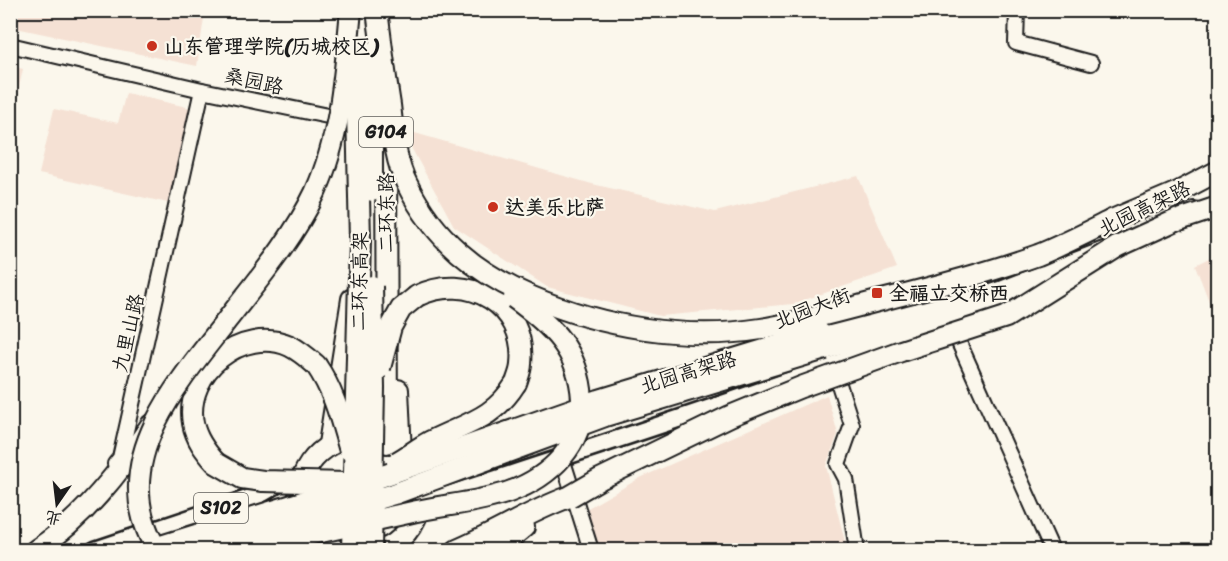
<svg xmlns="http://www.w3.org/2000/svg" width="1228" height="561" font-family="Sriracha,'LXGW WenKai TC',sans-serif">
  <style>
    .built { fill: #f5e1d4 }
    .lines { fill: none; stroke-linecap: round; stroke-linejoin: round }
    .minor-casing { stroke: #1c1c1c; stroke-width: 18 }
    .major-casing { stroke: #1c1c1c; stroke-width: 21 }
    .highway-casing { stroke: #1c1c1c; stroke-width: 24 }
    .minor { stroke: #fbf7ec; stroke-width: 14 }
    .major { stroke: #fbf7ec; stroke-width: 16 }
    .highway { stroke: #fbf7ec; stroke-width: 20 }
    .highway-bridge-casing { stroke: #1c1c1c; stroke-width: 24; stroke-linecap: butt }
    .highway-bridge { stroke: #fbf7ec; stroke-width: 20 }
    .poi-dot { fill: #c8321e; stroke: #fbf7ec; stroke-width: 2 }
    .labels { text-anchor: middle; stroke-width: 4.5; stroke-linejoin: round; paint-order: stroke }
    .shield { fill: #fbf7ec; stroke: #5f5e5a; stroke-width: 1.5 }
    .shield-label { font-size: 18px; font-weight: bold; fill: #1c1c1c }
    .poi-label { font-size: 20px; font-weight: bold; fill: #1c1c1c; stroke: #fbf7ec; text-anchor: start }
    .street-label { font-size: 20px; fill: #1c1c1c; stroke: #fbf7ec }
  </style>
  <rect width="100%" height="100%" fill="#fbf7ec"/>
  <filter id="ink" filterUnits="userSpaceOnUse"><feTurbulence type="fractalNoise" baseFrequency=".0167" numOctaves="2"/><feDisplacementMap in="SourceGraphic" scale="12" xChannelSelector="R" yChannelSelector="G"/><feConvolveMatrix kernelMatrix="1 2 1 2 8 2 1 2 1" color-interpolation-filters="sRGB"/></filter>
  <g filter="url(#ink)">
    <g class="built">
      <path d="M11,10L205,11L197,66L11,27Z"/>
      <path d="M11,66L23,69L11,123L10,66Z"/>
      <path d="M126,93L191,108L168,203L39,174L54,109L118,123Z"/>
      <path d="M401,129L592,184L715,212L858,176L897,268L793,304L660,316L547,287L454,226Z"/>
      <path d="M1217,254V322L1195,265Z"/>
      <path d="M827,395L838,434L826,466L847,550H593L581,512L640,478Z"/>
    </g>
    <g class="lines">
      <g class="minor-casing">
        <g id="minor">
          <path d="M1017,10L1016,43L1091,63"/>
          <path d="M10,45L202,90L347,120"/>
          <path d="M952,327L1052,550"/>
          <path d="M836,375L852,425L838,464L846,479L857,550"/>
          <path d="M562,458L591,550"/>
          <path d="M115,464L120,458L202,90"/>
        </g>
      </g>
      <g class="major-casing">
        <g id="major">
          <path d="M420,504C619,439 819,375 1013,297"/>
          <path d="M95,550L259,495L283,481"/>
        </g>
      </g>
      <g class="highway-casing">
        <g id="highway">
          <path d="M386,127L387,443"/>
          <path d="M1099,228L1112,220L1178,192L1218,171"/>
          <path d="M417,296C468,271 527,305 521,364C521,370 518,377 516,383"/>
          <path d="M820,333L960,288"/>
          <path d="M825,349L1001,292L1117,247L1194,212"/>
          <path d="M398,390L401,453"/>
          <path d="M329,444L352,299"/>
          <path d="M216,463C205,451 196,439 193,423C184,372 242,325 290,346C300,351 308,358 316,365"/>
          <path d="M36,550C83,519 120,472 151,425"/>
          <path d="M335,550C323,543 312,535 305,521C285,481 319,436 362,437"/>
          <path d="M382,550C399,545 418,523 419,504C420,494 415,481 413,471"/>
          <path d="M457,550C495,534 530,511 569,497"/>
          <path d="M496,550L524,527"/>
        </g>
      </g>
      <use href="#minor" class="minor"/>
      <use href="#major" class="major"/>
      <use href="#highway" class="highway"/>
      <g class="highway-bridge-casing">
        <g id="highway-bridge">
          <path d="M377,10C381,42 385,74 390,105C393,131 395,161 407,184C434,239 476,273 532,297C602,327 685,341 761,329C802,322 842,310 882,300C934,287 987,273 1038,255C1063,245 1088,232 1112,220"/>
          <path d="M372,191V52"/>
          <path d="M1179,220L1218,207"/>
          <path d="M316,365C334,391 341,420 350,451"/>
          <path d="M380,368L391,327L401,309L417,296"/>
          <path d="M397,462C408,456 418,448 429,442C466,423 493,420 516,383"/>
          <path d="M216,463L242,478L263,481L347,483"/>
          <path d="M569,497L600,479L730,416L801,387L901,351L1006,317L1117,247"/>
          <path d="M257,546C307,535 358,524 408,513C463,500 522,503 562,457C577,439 584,421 582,399C579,350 551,325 514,298"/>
          <path d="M148,550L363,483L599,400L820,333"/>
          <path d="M159,550C151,543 146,528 143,518C122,443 185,375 227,320C258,280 293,239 315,193C341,136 345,72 351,10"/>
          <path d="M206,550L394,494L605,416L825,349"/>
          <path d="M352,550L360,241L356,64"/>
          <path d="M371,550L374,388L372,286"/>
        </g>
      </g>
      <use href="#highway-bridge" class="highway-bridge"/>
    </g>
  </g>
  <g class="poi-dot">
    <circle cx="152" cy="46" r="6"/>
    <circle cx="493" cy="207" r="6"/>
    <rect x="871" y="287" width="12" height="12" rx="3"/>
  </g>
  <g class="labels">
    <g class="shield">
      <rect x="359" y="117" width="54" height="30" rx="4.5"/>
      <rect x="194" y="493" width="54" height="30" rx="4.5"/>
    </g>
    <g class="shield-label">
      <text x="386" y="138">G104</text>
      <text x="221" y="514">S102</text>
    </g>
    <g class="poi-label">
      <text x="164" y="53">山东管理学院(历城校区)</text>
      <text x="505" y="214">达美乐比萨</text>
      <text x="889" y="300">全福立交桥西</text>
    </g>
    <g class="street-label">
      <text transform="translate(254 81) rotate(12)" y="7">桑园路</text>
      <text transform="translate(1144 208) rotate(-26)" y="7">北园高架路</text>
      <text transform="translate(386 213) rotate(-90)" y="7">二环东路</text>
      <text transform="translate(359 281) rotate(-89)" y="7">二环东高架</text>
      <text transform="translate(812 308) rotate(-21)" y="7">北园大街</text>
      <text transform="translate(128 333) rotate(-77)" y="7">九里山路</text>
      <text transform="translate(688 372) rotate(-17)" y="7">北园高架路</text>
    </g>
  </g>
  <rect width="1228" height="561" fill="none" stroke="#fbf7ec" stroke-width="36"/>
  <rect x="18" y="18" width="1192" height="525" fill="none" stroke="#1c1c1c" stroke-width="2" filter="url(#ink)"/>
  <g transform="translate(57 504) rotate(194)" stroke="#fbf7ec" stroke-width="4.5" paint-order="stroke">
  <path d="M0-4.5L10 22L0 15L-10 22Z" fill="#1c1c1c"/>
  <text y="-9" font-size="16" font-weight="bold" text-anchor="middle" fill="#1c1c1c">北</text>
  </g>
</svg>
